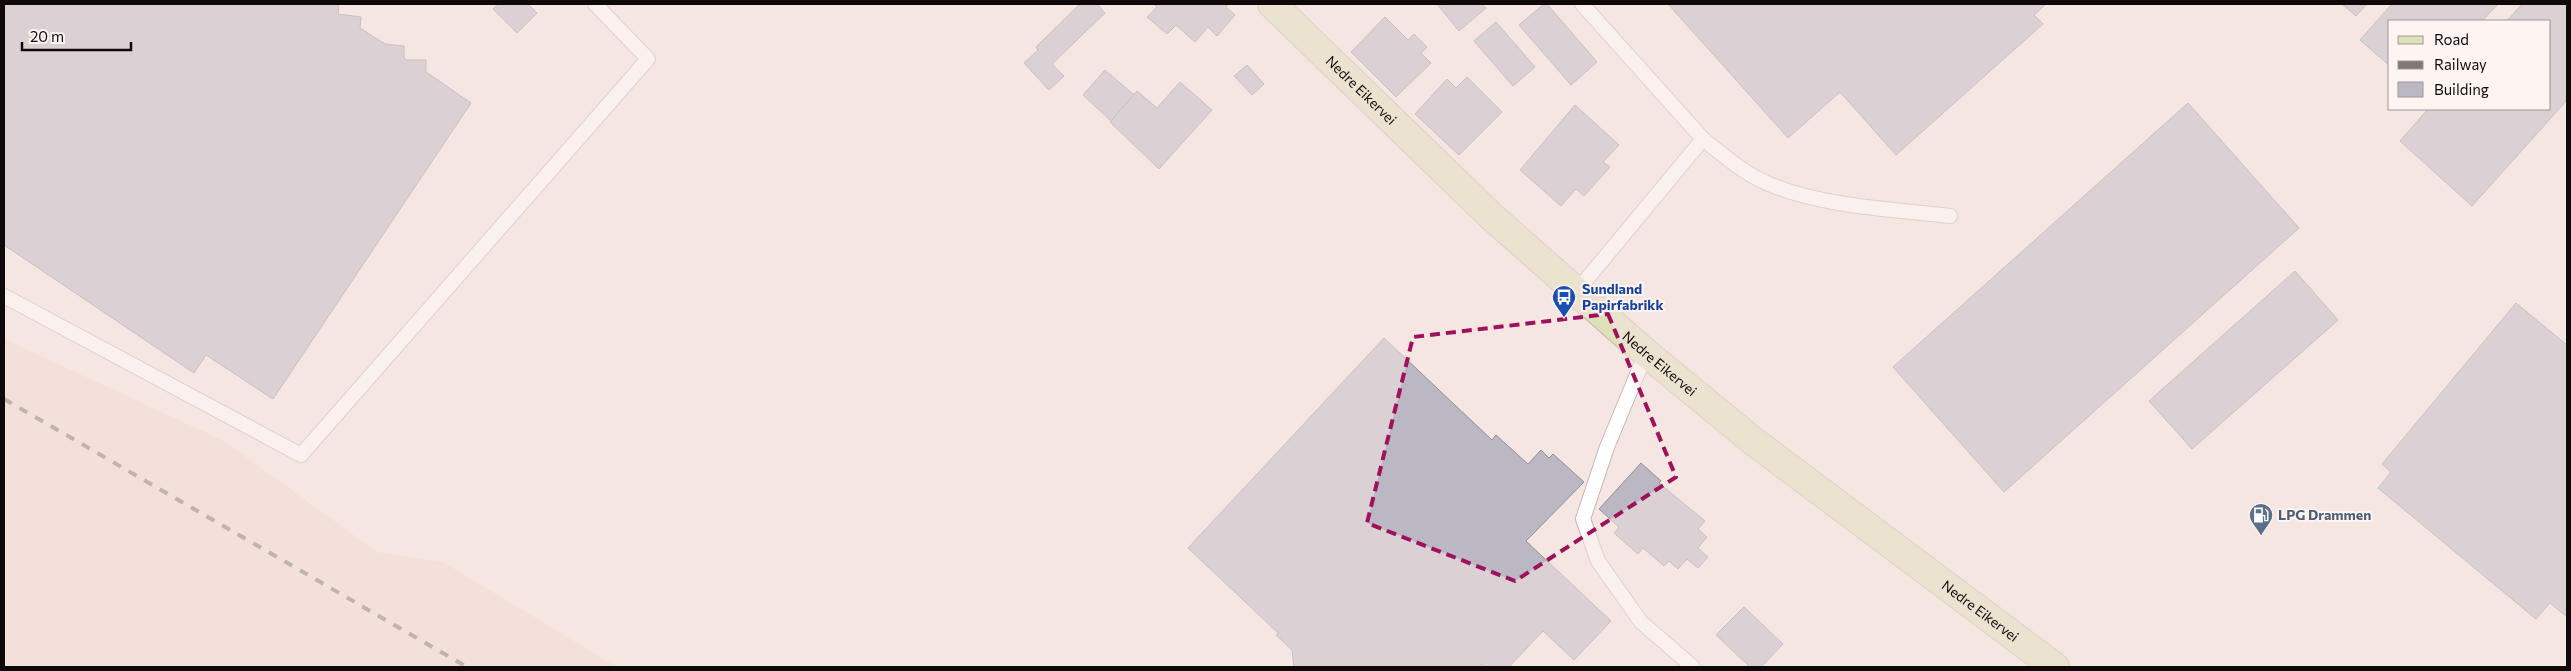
<svg xmlns="http://www.w3.org/2000/svg" width="2571" height="671" font-family="Commissioner,sans-serif">
  <style>
    .built { fill: #efd9d0 }
    .building { fill: #bbb8c4; stroke: #94909d }
    .lines { fill: none; stroke-linecap: round; stroke-linejoin: round }
    .lane-casing { stroke: #c6b7b2; stroke-width: 16 }
    .secondary-casing { stroke: #c6b7b2; stroke-width: 30 }
    .lane { stroke: #fff; stroke-width: 14 }
    .secondary { stroke: #dee0ba; stroke-width: 28 }
    .rail { stroke: #817774; stroke-width: 4; stroke-dasharray: 9 9; stroke-linecap: butt }
    .marked { fill: none; stroke: #9e115d; stroke-width: 4; stroke-dasharray: 10 6; stroke-linejoin: round }
    .labels { text-anchor: middle; stroke-width: 4; stroke-linejoin: round; paint-order: stroke }
    .street-label { font-size: 14px; fill: #0f0a09; stroke: #fef5f2 }
    .transit-label { font-size: 14px; font-weight: bold; fill: #164399; stroke: #fef5f2; text-anchor: start }
    .service-label { font-size: 14px; font-weight: bold; fill: #4e5e75; stroke: #fef5f2; text-anchor: start }
  </style>
  <rect width="100%" height="100%" fill="#f5e6e1"/>
  <path class="built" d="M4,339L224,441L377,552L443,562L617,667H4Z"/>
  <g class="building">
    <path d="M4,4H339L338,14L361,17L360,28L385,44L404,46V58L407,60H426V72L471,103L273,399L206,355L194,373L4,245Z"/>
    <path d="M498,4H528L537,13L517,33L493,9Z"/>
    <path d="M1080,4H1097L1105,13L1052,64L1064,76L1049,90L1024,63L1038,50L1036,47Z"/>
    <path d="M1153,4H1229L1226,7L1235,15L1217,36L1208,27L1195,42L1176,25L1167,34L1147,17L1157,7Z"/>
    <path d="M1437,4H1482L1486,8L1459,31Z"/>
    <path d="M1544,4H1547L1597,62L1571,85L1519,25Z"/>
    <path d="M1668,4H2046L2034,15L2043,24L1896,155L1840,92L1788,138Z"/>
    <path d="M2342,4H2367L2356,16Z"/>
    <path d="M2392,4H2498L2482,21H2390V66L2360,40Z"/>
    <path d="M2522,4H2567V100L2472,206L2400,141L2428,109H2550V21H2507Z"/>
    <path d="M1385,17L1408,40L1414,34L1427,47L1421,53L1431,63L1396,97L1351,52Z"/>
    <path d="M1496,22L1535,67L1513,86L1474,41Z"/>
    <path d="M1247,65L1264,84L1252,95L1234,76Z"/>
    <path d="M1105,70L1134,95L1111,121L1083,95Z"/>
    <path d="M1467,77L1502,112L1459,155L1415,114L1447,79L1456,88Z"/>
    <path d="M1180,82L1212,110L1159,169L1110,122L1137,91L1157,108Z"/>
    <path d="M2188,103L2299,228L2004,492L1893,367Z"/>
    <path d="M1575,105L1619,145L1603,162L1610,167L1584,196L1576,189L1561,206L1520,170Z"/>
    <path d="M2295,271L2338,320L2192,449L2149,401Z"/>
    <path d="M2516,303L2567,345V617L2550,603L2536,619L2378,488L2391,472L2382,464Z"/>
    <path d="M1384,338L1492,440L1496,435L1528,464L1541,450L1549,458L1553,454L1584,482L1526,541L1611,621L1574,660L1543,631L1509,667H1484L1481,664L1479,667H1294L1292,650L1276,635L1278,633L1188,548Z"/>
    <path d="M1641,463L1661,481L1659,483L1705,521L1698,529L1707,537L1698,548L1708,557L1698,568L1687,559L1678,569L1669,561L1664,566L1643,548L1638,554L1614,533L1619,527L1599,509Z"/>
    <path d="M1744,607L1783,644L1761,667H1750L1716,635Z"/>
  </g>
  <g class="lines">
    <g class="lane-casing">
      <g id="lane">
        <path d="M1703,139C1724,156 1745,174 1769,184C1824,207 1892,209 1950,216"/>
        <path d="M1576,292L1703,139L1582,4"/>
        <path d="M4,296L301,455L648,59L595,4"/>
        <path d="M1646,353L1607,447L1583,519L1598,561L1641,622L1693,667"/>
      </g>
    </g>
    <g class="secondary-casing">
      <g id="secondary">
        <path id="s1" d="M1272,4L1491,216L1646,353L1753,441L2055,667"/>
      </g>
    </g>
    <use href="#lane" class="lane"/>
    <use href="#secondary" class="secondary"/>
    <path class="rail" d="M4,399L467,667"/>
  </g>
  <path d="M0 0H2571V671H0ZM1608,314L1676,477L1515,581L1367,523L1413,337Z" fill="#f5e6e1" fill-opacity=".55" fill-rule="evenodd"/>
  <path class="marked" d="M1608,314L1676,477L1515,581L1367,523L1413,337Z"/>
  <defs>
    <g id="bus-pin" transform="scale(1.25)"><path d="M0 17L-7.5 6A9.5 9.5 0 1 1 7.5 6Z" fill="#1a4fb4" stroke="#fef5f2"/><path d="M-5-6H5V4H4V6H2V4H-2V6H-4V4H-5ZM-3.5-4V0h7V-4ZM-3.5 1.2v1.5H-2V1.2ZM2 1.2v1.5H3.5V1.2Z" fill="#fff"/></g>
    <g id="fuel-pin" transform="scale(1.25)"><path d="M0 17L-7.5 6A9.5 9.5 0 1 1 7.5 6Z" fill="#5c6f8a" stroke="#fef5f2"/><path d="M-5.5-6h7V0h2V4h1.3V-2.5L3-4.5l.8-.8L6-3V5H2.5V1h-1V6h-7ZM-4.2-4.7v3.2H.2V-4.7Z" fill="#fff"/></g>
  </defs>
  <g fill-rule="evenodd">
    <use href="#bus-pin" x="1564" y="297"/>
    <use href="#fuel-pin" x="2261" y="515"/>
  </g>
  <g class="labels">
    <g class="street-label">
      <text dy="5" stroke="none"><textPath href="#s1" startOffset="124">Nedre Eikervei</textPath></text>
      <text dy="5" stroke="none"><textPath href="#s1" startOffset="529">Nedre Eikervei</textPath></text>
      <text dy="5" stroke="none"><textPath href="#s1" startOffset="934">Nedre Eikervei</textPath></text>
    </g>
    <g class="transit-label">
      <text x="1582" y="294">Sundland<tspan x="1582" dy="16">Papirfabrikk</tspan></text>
    </g>
    <g class="service-label">
      <text x="2278" y="520">LPG Drammen</text>
    </g>
  </g>
  <rect width="2571" height="671" fill="none" stroke="#0f0a09" stroke-width="10"/>
  <rect x="2388" y="20" width="162" height="90" fill="#fef5f2" stroke="#9e9795"/>
  <rect x="2398" y="36" width="25" height="8" fill="#dee0ba" stroke="#9e9795"/>
  <text x="2434" y="45" font-size="15" fill="#0f0a09">Road</text>
  <rect x="2398" y="61" width="25" height="8" fill="#817774" stroke="#9e9795"/>
  <text x="2434" y="70" font-size="15" fill="#0f0a09">Railway</text>
  <rect x="2398" y="82" width="25" height="15" fill="#bbb8c4" stroke="#9e9795"/>
  <text x="2434" y="95" font-size="15" fill="#0f0a09">Building</text>
  <path d="M22 42v8h109v-8" fill="none" stroke="#0f0a09" stroke-width="2.5"/>
  <text x="30" y="42" font-size="15" fill="#0f0a09" stroke="#fef5f2" stroke-width="4" paint-order="stroke">20 m</text>
</svg>
